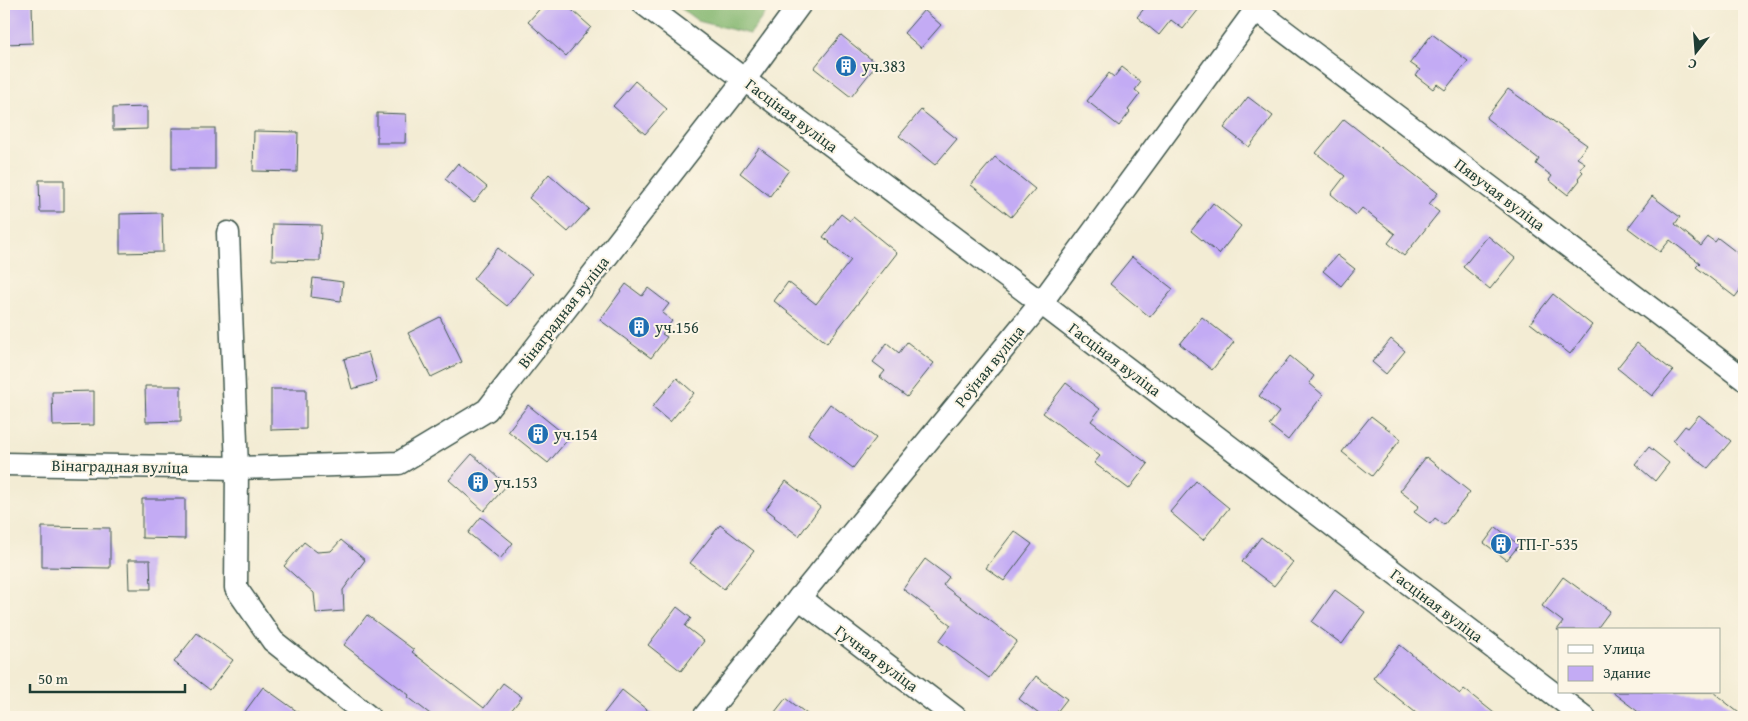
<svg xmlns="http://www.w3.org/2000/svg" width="1748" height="721" font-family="'Gentium Book Plus',serif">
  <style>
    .forest { fill: #86b872; stroke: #527a53 }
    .building { fill: #c3abf4 }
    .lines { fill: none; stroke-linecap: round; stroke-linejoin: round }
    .street-casing { stroke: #3f574c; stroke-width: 25 }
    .street { stroke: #fff; stroke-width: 22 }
    .labels { text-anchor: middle; stroke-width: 4; stroke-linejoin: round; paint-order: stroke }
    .poi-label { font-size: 16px; fill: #1f3d34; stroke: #fcf5e5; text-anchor: start }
    .street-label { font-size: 16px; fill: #1f3d34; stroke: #fcf5e5 }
  </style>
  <rect width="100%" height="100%" fill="#fcf5e5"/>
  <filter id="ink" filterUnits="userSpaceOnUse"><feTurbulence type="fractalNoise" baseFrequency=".02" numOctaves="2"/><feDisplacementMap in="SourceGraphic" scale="10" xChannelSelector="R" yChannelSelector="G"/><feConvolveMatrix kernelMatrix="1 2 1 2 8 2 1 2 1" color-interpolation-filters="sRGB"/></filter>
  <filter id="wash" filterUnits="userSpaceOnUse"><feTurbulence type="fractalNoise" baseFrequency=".0096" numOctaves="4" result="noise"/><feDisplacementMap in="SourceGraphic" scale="20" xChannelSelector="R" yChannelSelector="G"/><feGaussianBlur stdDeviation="1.12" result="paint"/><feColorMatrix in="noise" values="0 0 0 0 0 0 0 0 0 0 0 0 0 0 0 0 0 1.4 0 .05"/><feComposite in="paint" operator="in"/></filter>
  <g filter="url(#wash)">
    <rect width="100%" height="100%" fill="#f3ecd4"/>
    <path class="forest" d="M675,4H772L750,34L698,21Z"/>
    <g id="blocks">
      <g class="building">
        <path d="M6,4H32L33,43L4,44V19H6Z"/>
        <path d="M544,4H565L591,27L566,56L528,22Z"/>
        <path d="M1148,4H1203L1183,29L1171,20L1159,35L1137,17Z"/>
        <path d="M924,10L941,25L921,48L904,33Z"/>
        <path d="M1432,34L1468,61L1445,90L1437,84L1433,89L1416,76L1420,70L1410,63Z"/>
        <path d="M841,35L877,64L851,97L814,68Z"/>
        <path d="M1122,67L1141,82L1135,90L1140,94L1128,110L1130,112L1119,126L1087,101L1109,73L1114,77Z"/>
        <path d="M635,81L667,109L645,134L613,106Z"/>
        <path d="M1508,89L1587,145L1577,158L1585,163L1580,169L1583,172L1578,178L1580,180L1568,195L1549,180L1552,176L1536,164L1539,159L1486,118Z"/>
        <path d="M1248,97L1273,116L1249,147L1224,128Z"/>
        <path d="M147,107V129L113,130V108Z"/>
        <path d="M921,110L957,139L935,165L899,136Z"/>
        <path d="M377,113L406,114L405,143H377Z"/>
        <path d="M1344,119L1438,193L1429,204L1439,212L1404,256L1388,243L1395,234L1362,208L1356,215L1331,194L1345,176L1316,153Z"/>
        <rect x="172" y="128" width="43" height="41"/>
        <path d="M254,131L298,132L297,172L253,171Z"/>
        <path d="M759,148L789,170L770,196L740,173Z"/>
        <path d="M995,157L1035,189L1011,217L971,185Z"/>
        <path d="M458,163L487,187L474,203L445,179Z"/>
        <path d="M549,174L589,209L568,232L529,198Z"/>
        <path d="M39,180H64V212H40Z"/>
        <path d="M1652,196L1680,217L1675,224L1701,246L1708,237L1715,242L1718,238L1744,258V285L1735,297L1696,267L1700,263L1670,240L1660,252L1628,228Z"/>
        <path d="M1213,203L1241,226L1219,254L1191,231Z"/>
        <path d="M162,213L163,252L120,253V214Z"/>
        <path d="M841,214L850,221L853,217L897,253L827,343L774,301L788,282L816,304L851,260L829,243L830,242L823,237Z"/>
        <path d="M273,224L321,225L320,261L272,260Z"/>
        <path d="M1488,236L1515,258L1490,289L1463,267Z"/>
        <path d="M498,248L532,274L507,306L473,279Z"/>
        <path d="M1337,255L1355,269L1341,286L1323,271Z"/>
        <path d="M1132,257L1173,289L1150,317L1110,284Z"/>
        <path d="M313,278L343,282L341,301L311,297Z"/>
        <path d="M626,284L642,296L648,288L669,304L662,313L672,321L662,334L667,337L651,358L600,320Z"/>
        <path d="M1553,294L1592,325L1570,354L1530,323Z"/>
        <path d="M440,317L462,362L431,377L408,333Z"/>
        <path d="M1202,317L1234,342L1212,370L1180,344Z"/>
        <path d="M1391,339L1405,351L1386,374L1372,362Z"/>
        <path d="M907,342L934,363L907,397L880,377L885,371L873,362L887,343L899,353Z"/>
        <path d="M1637,343L1673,371L1652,396L1617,368Z"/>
        <path d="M368,352L377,382L352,389L344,359Z"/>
        <path d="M1290,356L1314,376L1309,383L1323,395L1288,440L1269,425L1279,412L1259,396Z"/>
        <path d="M677,378L694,393L670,422L652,407Z"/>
        <path d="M1066,383L1100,409L1091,421L1148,464L1129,489L1094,463L1100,456L1043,413Z"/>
        <path d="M145,386H181V421L146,422Z"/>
        <path d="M271,389H306V429L271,430Z"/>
        <path d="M94,391V425L53,426L52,392Z"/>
        <path d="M830,404L876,438L853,468L808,434Z"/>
        <path d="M528,405L569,438L548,463L508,431Z"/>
        <path d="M1699,415L1731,441L1708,468L1673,441L1685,426L1688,428Z"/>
        <path d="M1371,416L1401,439L1372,476L1342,452Z"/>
        <path d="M1649,447L1669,463L1655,481L1635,464Z"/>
        <path d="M472,454L507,485L484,511L449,480Z"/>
        <path d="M1426,457L1470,492L1444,525L1435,518L1430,524L1414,512L1419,506L1400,491Z"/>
        <path d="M786,481L820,507L799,536L774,517L775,516L766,509Z"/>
        <path d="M1196,481L1229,508L1203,540L1170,512Z"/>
        <path d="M142,499H185V539L142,538Z"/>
        <path d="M481,517L513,543L500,559L468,533Z"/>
        <path d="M720,525L754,551L724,589L690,563Z"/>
        <path d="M42,527L110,528V568L42,567Z"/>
        <path d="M1496,527L1519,545L1507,560L1484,543Z"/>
        <path d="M1014,531L1032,544L1004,581L986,568Z"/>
        <path d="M1261,537L1293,562L1274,586L1242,562Z"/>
        <path d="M341,540L365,560L343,590L344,611L316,613L314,593L284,566L304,542L317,552L331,551Z"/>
        <path d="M925,559L949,577L943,585L1017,641L989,678L939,641L951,625L903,589Z"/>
        <path d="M128,560H150L151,589H129Z"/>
        <path d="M1563,577L1610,611L1596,630H1557L1563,622L1542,606Z"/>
        <path d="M1335,590L1365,612L1342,644L1312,622Z"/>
        <path d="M677,607L691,618L685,626L704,641L681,671L648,645Z"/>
        <path d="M367,615L414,650L412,652L484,708L503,683L522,697L506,717H434L408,697L409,695L344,645Z"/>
        <path d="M197,633L233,660L210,690L174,662Z"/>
        <path d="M1400,645L1460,694L1464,689L1499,717H1421L1373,678Z"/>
        <path d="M1036,676L1067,699L1053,717H1043L1019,699Z"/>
        <path d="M263,687L305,717H241Z"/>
        <path d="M622,690L656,717H601Z"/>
        <path d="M1612,692H1713L1744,717H1645Z"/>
        <path d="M786,698L811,717H771Z"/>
      </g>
    </g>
  </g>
  <g filter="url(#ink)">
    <use href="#blocks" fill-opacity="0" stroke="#3f574c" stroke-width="1"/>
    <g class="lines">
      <g class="street-casing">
        <g id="street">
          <path d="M644,4L1041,303L1584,717"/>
          <path d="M1255,9L1744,379"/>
          <path d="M228,233L237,468L236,588L273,641L369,717"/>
          <path d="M4,464L237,468L399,463L487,410L745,79L800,4"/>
          <path d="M799,598L955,717"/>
          <path d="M704,717L799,598L1041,303L1260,4"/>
        </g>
      </g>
      <use href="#street" class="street"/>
    </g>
  </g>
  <defs>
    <g id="building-disc" transform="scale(1.125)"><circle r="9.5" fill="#1f6fb2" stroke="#fcf5e5"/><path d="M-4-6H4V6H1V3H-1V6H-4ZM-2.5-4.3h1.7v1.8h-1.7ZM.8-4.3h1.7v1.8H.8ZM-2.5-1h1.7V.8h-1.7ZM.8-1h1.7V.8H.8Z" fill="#fff"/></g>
  </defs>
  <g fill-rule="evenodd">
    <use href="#building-disc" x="846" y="66"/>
    <use href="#building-disc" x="639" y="327"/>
    <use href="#building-disc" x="538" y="434"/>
    <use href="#building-disc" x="478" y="482"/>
    <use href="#building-disc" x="1501" y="544"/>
  </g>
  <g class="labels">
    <g class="poi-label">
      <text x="862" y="72">уч.383</text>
      <text x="655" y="333">уч.156</text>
      <text x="554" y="440">уч.154</text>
      <text x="494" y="488">уч.153</text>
      <text x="1517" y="550">ТП-Г-535</text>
    </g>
    <g class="street-label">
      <text transform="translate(792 115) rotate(37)" y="6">Гасціная вуліца</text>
      <text transform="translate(1500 194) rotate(37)" y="6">Пявучая вуліца</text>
      <text transform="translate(563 312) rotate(-52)" y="6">Вінаградная вуліца</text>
      <text transform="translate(1115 359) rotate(37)" y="6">Гасціная вуліца</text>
      <text transform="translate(989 366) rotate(-51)" y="6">Роўная вуліца</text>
      <text transform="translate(120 466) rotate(1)" y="6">Вінаградная вуліца</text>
      <text transform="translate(1437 605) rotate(37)" y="6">Гасціная вуліца</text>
      <text transform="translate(877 658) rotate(37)" y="6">Гучная вуліца</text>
    </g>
  </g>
  <rect width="1748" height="721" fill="none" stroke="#fcf5e5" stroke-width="20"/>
  <rect x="1558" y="628" width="162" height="65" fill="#fcf5e5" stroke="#a4ab9e"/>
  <rect x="1568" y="645" width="25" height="8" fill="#ffffff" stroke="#a4ab9e"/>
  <text x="1603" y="654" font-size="15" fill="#1f3d34">Улица</text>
  <rect x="1568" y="666" width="25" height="15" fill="#c3abf4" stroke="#a4ab9e"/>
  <text x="1603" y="678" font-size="15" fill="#1f3d34">Здание</text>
  <g transform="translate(1696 52) rotate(197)" stroke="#fcf5e5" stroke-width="4" paint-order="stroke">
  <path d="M0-4L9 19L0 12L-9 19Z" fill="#1f3d34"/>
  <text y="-8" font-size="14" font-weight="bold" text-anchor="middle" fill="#1f3d34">С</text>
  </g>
  <path d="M30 684v8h155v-8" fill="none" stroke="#1f3d34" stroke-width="2.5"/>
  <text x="38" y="684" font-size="15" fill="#1f3d34" stroke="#fcf5e5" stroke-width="4" paint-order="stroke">50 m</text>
</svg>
